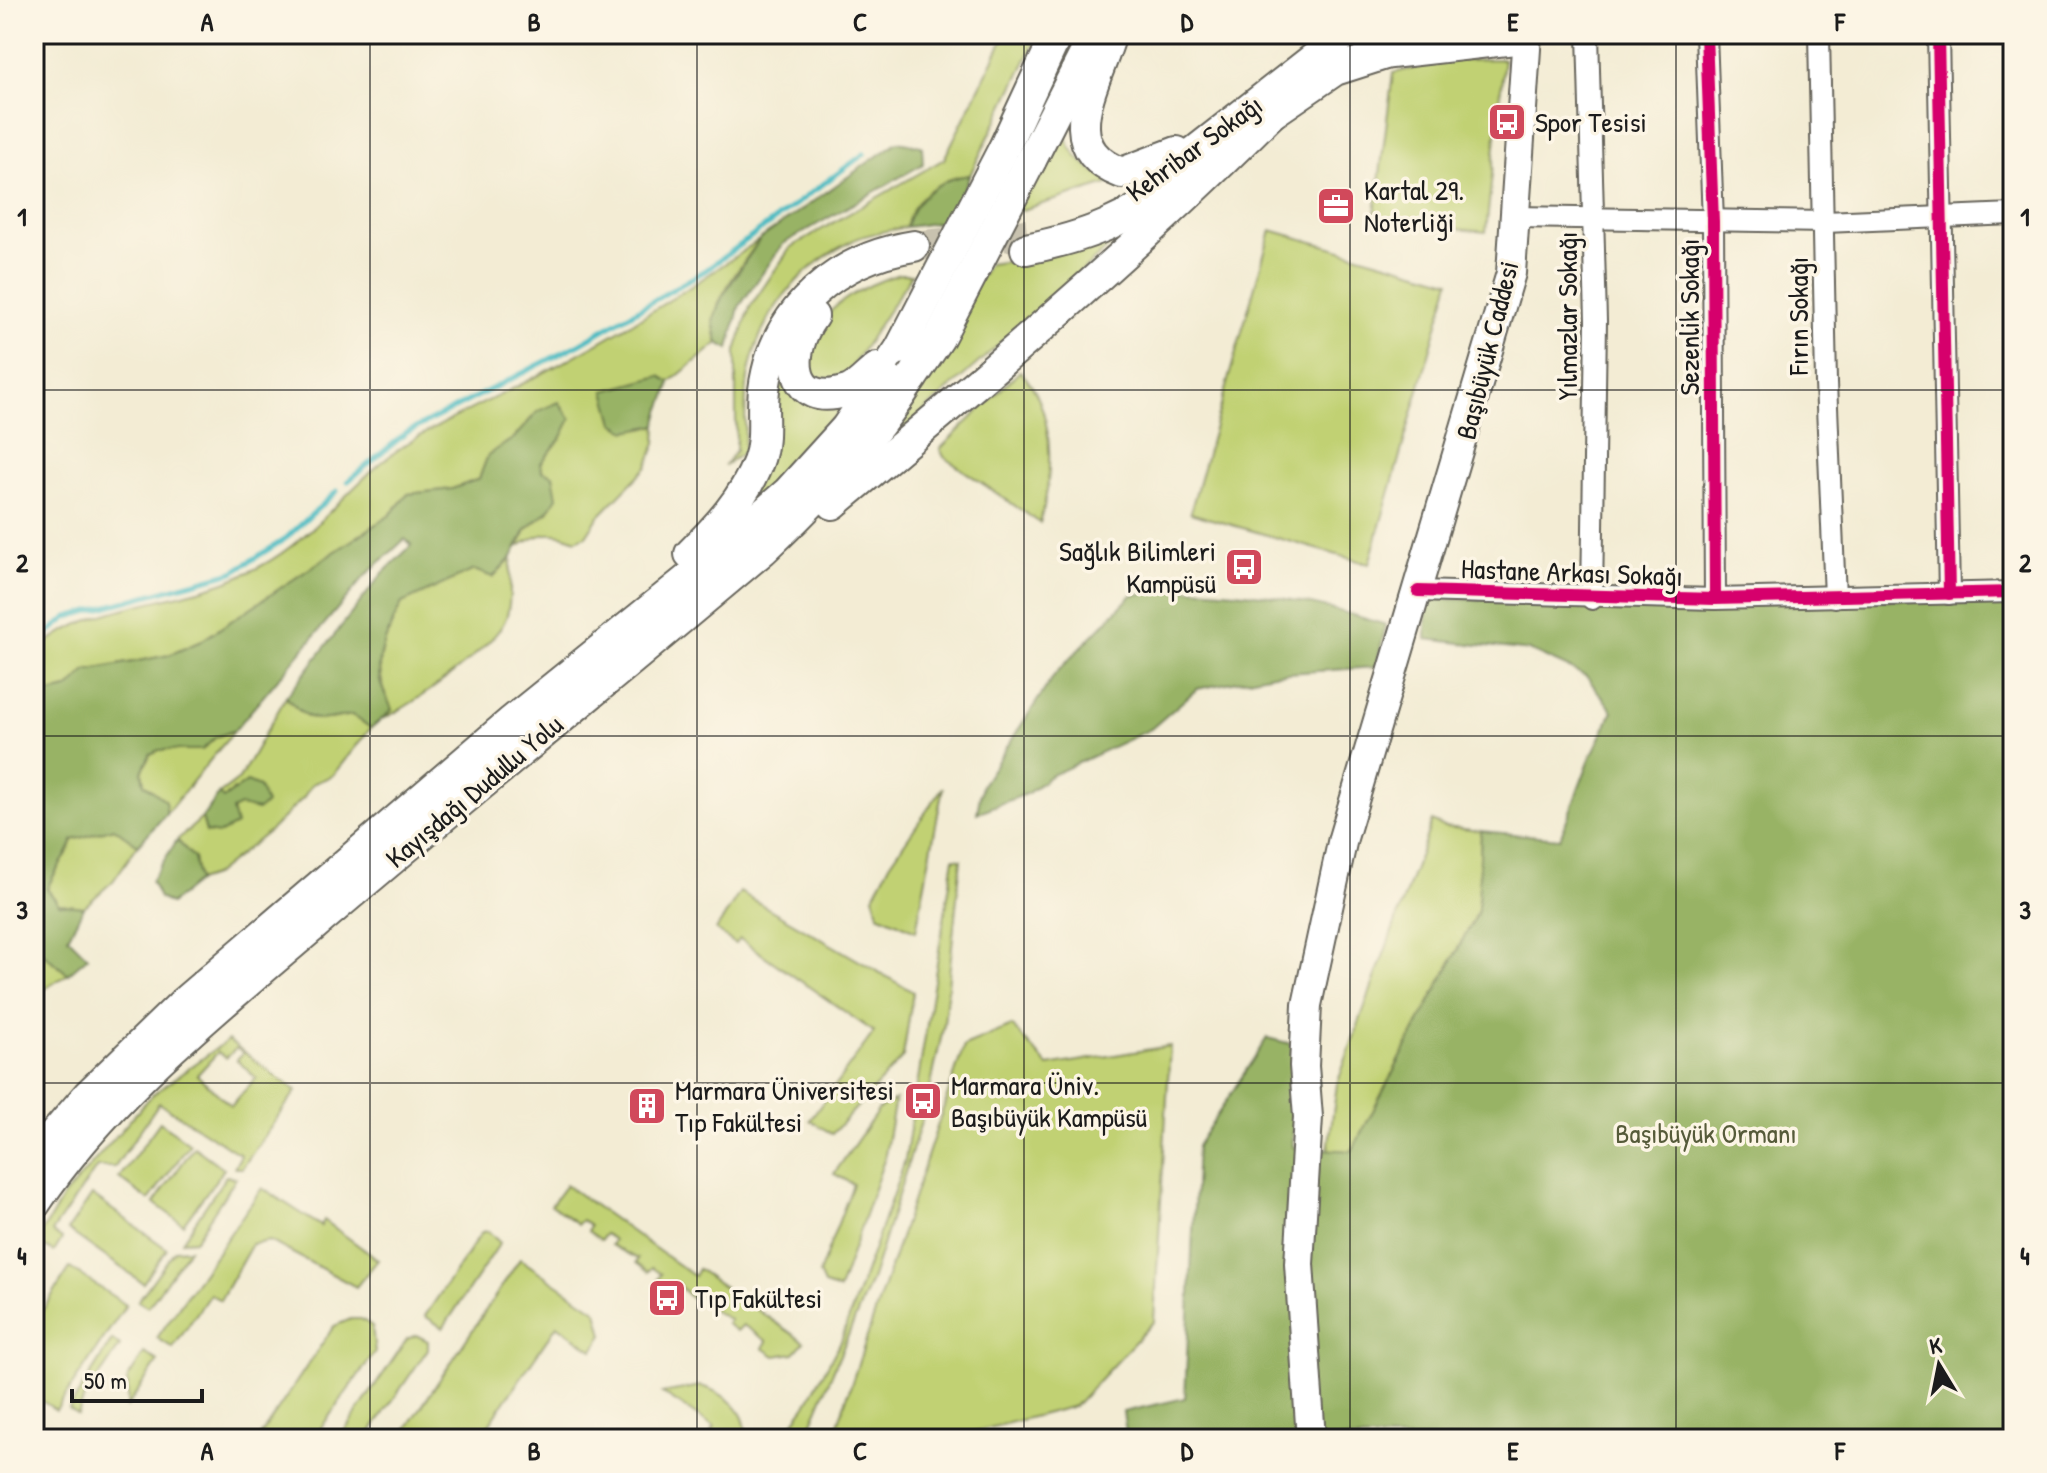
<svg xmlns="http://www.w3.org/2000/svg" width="2047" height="1473" font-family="'Patrick Hand',sans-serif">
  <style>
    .green { fill: #c1d173; stroke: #6e7648; stroke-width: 2; fill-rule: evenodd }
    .forest { fill: #98b365; stroke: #5a6840; stroke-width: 2 }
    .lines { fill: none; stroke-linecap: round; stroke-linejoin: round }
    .stream { stroke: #4dbcc3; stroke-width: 5 }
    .primary-tunnel { stroke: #c8c2af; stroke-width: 30; stroke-dasharray: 30 15; stroke-linecap: butt }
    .minor-casing { stroke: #67655c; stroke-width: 24 }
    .secondary-casing { stroke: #67655c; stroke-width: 32 }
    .primary-casing { stroke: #67655c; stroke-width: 34 }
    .minor { stroke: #fff; stroke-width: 20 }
    .secondary { stroke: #fff; stroke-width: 28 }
    .primary { stroke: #fff; stroke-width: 30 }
    .primary-bridge-casing { stroke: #67655c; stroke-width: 34; stroke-linecap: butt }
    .primary-bridge { stroke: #fff; stroke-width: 30 }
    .cycleway-casing { stroke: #fcf5e5; stroke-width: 17 }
    .cycleway { stroke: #d6006c; stroke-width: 12 }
    .grid { fill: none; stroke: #1c1c1c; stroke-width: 2; stroke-opacity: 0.55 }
    .labels { text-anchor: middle; stroke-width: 7; stroke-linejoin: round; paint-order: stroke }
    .poi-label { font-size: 28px; fill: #1c1c1c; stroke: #fcf5e5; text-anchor: start }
    .street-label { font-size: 28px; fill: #1c1c1c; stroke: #fcf5e5 }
    .park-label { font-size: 28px; fill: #565b3a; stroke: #fcf5e5 }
    .neatline { fill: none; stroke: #1c1c1c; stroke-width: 3 }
    .grid-label { font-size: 26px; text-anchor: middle; font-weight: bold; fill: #1c1c1c }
  </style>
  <rect width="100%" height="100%" fill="#fcf5e5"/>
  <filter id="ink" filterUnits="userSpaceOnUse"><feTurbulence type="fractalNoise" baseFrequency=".0125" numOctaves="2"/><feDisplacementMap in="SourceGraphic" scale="16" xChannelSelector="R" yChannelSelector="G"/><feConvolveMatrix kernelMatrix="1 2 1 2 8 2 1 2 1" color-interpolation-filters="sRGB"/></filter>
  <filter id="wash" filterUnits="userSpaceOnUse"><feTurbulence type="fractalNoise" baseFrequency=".006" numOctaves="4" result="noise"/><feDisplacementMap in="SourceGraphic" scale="32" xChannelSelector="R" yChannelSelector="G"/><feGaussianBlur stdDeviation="1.8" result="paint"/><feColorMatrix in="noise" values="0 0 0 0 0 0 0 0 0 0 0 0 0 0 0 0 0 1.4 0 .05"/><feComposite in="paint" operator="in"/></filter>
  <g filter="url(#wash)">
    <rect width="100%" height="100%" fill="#f3ecd4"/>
    <g class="green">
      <path d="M1006,34H1039L970,175C938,178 914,197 906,227C889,231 867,233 852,241C797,268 758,317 748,378C744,401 746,427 744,452L724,466L736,451V351L750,307L791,247L944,159Z"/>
      <path d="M1504,59L1486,232L1374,221L1393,73L1452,60Z"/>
      <path d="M1061,123C1067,150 1082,167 1107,178L1108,184L1012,213Z"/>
      <path d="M1129,229L861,467L989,264L1018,260Z"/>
      <path d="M1271,230L1450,281L1369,564L1190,513Z"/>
      <path d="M760,239C742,266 702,309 718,343L670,382L660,376L605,391L643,429L657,425L656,443L647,467L599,516L586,536L576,540C551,529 540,533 518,547L526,530L549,511L541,463L562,437L538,411L514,438L488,455L479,479L452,489L408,494L390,515L201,641L170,655L86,671L68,689L34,696V652C99,597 186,606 259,567C317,537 353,478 408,443C451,417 499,397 543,373C619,333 691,289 760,239Z"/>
      <path d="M899,274H912L849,371L836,381L812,376L808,335C834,302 860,287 899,274Z"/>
      <path d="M774,366L844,407L779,480L744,511Z"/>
      <path d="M1020,371C1057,409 1053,476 1040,523L944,457L940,449Z"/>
      <path d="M512,557C508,577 513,600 506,618C496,646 410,708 382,719L392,710C370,664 382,646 402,602L474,570L493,577Z"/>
      <path d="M286,697C310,725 318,721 352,715L371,728L332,776L312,784L303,798L273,828L213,876L198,881L194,859L177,840L202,818L207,832L232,818V810L240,805L258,810L233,790L222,800L219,794L239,779Z"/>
      <path d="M235,730L166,814V801L144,784L142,772L150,754L159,750H202L216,737Z"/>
      <path d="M943,787L916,931L878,914L874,896L890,864Z"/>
      <path d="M1432,821L1444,827L1481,831L1478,910L1352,1151L1328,1150L1337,1084Z"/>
      <path d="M114,828L138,845L113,881L84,907L59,904L47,889C54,871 67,858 73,840Z"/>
      <path d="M954,858L961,859L944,1024L927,1103L872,1278L805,1439H781L806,1405L841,1341L905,1160Z"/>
      <path d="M740,892L913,992L903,1057L832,1134L810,1120L874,1032L740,939L735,944L716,930Z"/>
      <path d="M34,946L68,974L34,996Z"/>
      <path d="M1012,1026L1048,1066L1170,1046L1154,1321L1075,1406L946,1439H833L964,1046Z"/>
      <path d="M228,1040L296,1091L242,1168H234L241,1155L159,1103L115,1167H97L52,1232L62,1239L54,1252L45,1247L34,1264V1246L63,1197L152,1095ZM237,1048L243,1053L237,1060L256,1078L231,1106L197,1075L218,1052L226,1058Z"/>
      <path d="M895,1100L884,1160L839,1290L824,1285L819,1274L853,1184L834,1174L879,1109Z"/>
      <path d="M160,1122L190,1144L149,1200L119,1178Z"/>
      <path d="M194,1147L224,1169L183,1224L154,1203Z"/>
      <path d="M226,1176L236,1178L195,1240L182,1241Z"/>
      <path d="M566,1185L694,1276L698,1269L804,1342L794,1353L775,1356L763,1348L767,1341L743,1325L737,1331L727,1324L730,1320L703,1305L706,1300L696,1293L691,1298L675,1282L670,1287L658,1279L661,1274L652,1268L648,1272L636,1263L638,1259L611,1245L614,1240L605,1234L601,1240L588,1231L590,1226L582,1220L578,1224L551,1205Z"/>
      <path d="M262,1188L321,1226L324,1220L378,1260L356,1287L270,1241L252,1244L220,1300L210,1294L173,1348L157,1338Z"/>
      <path d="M92,1195L167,1249L143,1283L68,1230Z"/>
      <path d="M488,1231L500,1243L443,1328L425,1316L482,1232Z"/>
      <path d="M189,1249L148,1307L138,1301L175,1250Z"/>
      <path d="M520,1259L597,1311L603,1335L593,1350L557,1325L479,1439H400Z"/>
      <path d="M70,1268L126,1305L56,1410L34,1396V1323Z"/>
      <path d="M351,1319H361L372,1326L375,1352L313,1439H258L334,1326Z"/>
      <path d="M416,1335L428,1341V1349L366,1439H339L407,1339Z"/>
      <path d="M112,1340L120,1346L83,1400L78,1415L69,1409Z"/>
      <path d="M144,1353L158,1361L127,1407L128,1378Z"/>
      <path d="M701,1386C723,1392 752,1412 744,1439H707L715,1427L662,1393Z"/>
    </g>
    <g class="forest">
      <path d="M897,142L922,146L923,164L783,244L739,307L729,349L718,343L713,321L722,297L760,239Z"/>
      <path d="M970,175L949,221L906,227C914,197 939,178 970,175Z"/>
      <path d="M660,376L670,382C668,398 658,409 657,425L627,431L614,423L605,391Z"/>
      <path d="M559,402L571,419L562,437L541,463L542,471L553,475L557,497L549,510L526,530L512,557L493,577L474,570L402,603C391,627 375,653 380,681C382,691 389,700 392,710L371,728L352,715C318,721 310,725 286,697L383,573L412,545L405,539L365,576L235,730L216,737L202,750H159L150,754L142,772L144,784L166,801V814L138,845L114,828L73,840C67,859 54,871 47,889L59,904L84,907L68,937L88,957L68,974L34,946V696L68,689L86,671L169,655L201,641L390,515L408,494L452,489L479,479L488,455L514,438L538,411Z"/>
      <path d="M1178,589C1257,590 1311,601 1386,625L1376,667L1273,674L1197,689L1151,729L1050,776L1028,793L977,813L982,785L1055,674L1132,595Z"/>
      <path d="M1426,599L2013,600V1439H1127L1123,1412L1185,1398L1197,1146L1267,1038L1292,1044L1293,1147L1352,1151L1478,911L1481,831L1560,838L1589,761L1613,711L1586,676L1531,651L1426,639Z"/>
      <path d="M247,782L259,787L266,804L258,810L240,806L232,810L236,825L219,834L206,832L202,818L219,794L223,799Z"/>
      <path d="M177,840L194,858L198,881L170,904L159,898L151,881Z"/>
    </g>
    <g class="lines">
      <g class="stream">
        <path d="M348,481L406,433L579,344L706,270L864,154"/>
        <path d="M34,644L68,617L233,572L285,539L337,491"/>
      </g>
    </g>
  </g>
  <g filter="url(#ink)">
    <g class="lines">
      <path class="primary-tunnel" d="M914,246L1027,234"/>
      <g class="minor-casing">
        <g id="minor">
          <path d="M1588,34L1596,321L1592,599"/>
          <path d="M1706,34L1713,222L1715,599"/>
          <path d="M1819,34L1826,383L1835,597"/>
          <path d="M1938,34L1949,594"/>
          <path d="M1515,217L1825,222L2013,214"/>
          <path d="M1418,591L1715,599L2013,592"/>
        </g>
      </g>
      <g class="secondary-casing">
        <g id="secondary">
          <path d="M1367,34L1372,47L1382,55L1524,39"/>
          <path d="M1311,1439L1299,1264L1308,1117L1304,1066L1307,1005L1343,838L1511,273L1527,34"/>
        </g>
      </g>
      <g class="primary-casing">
        <g id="primary">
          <path d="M1111,34C1096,85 1053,147 1122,173L1177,152"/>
          <path d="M1256,124L1335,70L1382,55"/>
          <path d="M1003,150L1057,34"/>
          <path d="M1031,160L1095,34"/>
          <path d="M1151,186L1345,34"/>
          <path d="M1026,249C1087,237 1129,220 1179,181"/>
          <path d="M813,316C786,353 789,410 847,391C857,388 868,375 877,368"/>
          <path d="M833,504C983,379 1133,252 1271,114"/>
          <path d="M690,554C717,527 744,499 758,462C767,438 761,414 764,390C774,310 837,258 914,246"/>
          <path d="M34,1158L88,1095L184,1002L512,721L704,566L788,492L846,428L900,349"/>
          <path d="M34,1205C106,1096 213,1012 312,927C461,800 613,676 763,550C819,497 870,444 912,378"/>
        </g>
      </g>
      <use href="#minor" class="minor"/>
      <use href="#secondary" class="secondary"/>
      <use href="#primary" class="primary"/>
      <g class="primary-bridge-casing">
        <g id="primary-bridge">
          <path d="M900,349L1003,150"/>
          <path d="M912,378L939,338L1031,160"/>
        </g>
      </g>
      <use href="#primary-bridge" class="primary-bridge"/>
      <g class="cycleway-casing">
        <g id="cycleway">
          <path d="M1706,34L1713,222L1715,599"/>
          <path d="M1938,34L1949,594"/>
          <path d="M1418,591L1715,599L2013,592"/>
        </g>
      </g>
      <use href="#cycleway" class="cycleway"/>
    </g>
  </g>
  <path class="grid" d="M370,34V1439M697,34V1439M1024,34V1439M1350,34V1439M1676,34V1439M34,390H2013M34,736H2013M34,1083H2013"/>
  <defs>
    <g id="bus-square" transform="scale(2)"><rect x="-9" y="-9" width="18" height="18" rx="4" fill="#d1495b" stroke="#fcf5e5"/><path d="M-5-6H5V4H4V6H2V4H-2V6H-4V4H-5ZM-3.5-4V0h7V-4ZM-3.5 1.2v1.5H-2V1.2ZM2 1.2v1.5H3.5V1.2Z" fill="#fff"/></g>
    <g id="office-square" transform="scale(2)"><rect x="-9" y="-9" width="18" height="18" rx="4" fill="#d1495b" stroke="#fcf5e5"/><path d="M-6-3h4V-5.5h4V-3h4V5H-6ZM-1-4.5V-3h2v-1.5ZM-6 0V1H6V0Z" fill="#fff"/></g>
    <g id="building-square" transform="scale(2)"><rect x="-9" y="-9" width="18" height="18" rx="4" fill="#d1495b" stroke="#fcf5e5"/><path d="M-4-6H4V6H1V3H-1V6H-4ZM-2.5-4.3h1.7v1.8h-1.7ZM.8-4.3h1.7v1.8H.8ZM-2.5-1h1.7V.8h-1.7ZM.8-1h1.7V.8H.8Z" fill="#fff"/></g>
  </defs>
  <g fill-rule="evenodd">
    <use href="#bus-square" x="1507" y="122"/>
    <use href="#office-square" x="1336" y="206"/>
    <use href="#bus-square" x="1244" y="567"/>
    <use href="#bus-square" x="923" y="1101"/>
    <use href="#building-square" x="647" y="1106"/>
    <use href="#bus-square" x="667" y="1298"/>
  </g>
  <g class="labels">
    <g class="poi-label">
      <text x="1535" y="132">Spor Tesisi</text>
      <text x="1364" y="200">Kartal 29.<tspan x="1364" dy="32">Noterliği</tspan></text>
      <text x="1216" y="561" text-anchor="end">Sağlık Bilimleri<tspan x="1216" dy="32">Kampüsü</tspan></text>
      <text x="951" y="1095">Marmara Üniv.<tspan x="951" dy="32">Başıbüyük Kampüsü</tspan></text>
      <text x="675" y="1100">Marmara Üniversitesi<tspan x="675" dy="32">Tıp Fakültesi</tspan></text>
      <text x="695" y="1308">Tıp Fakültesi</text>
    </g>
    <g class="street-label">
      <text transform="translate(1194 148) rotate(-36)" y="10">Kehribar Sokağı</text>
      <text transform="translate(1567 316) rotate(-90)" y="10">Yılmazlar Sokağı</text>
      <text transform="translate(1798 316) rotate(-90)" y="10">Fırın Sokağı</text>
      <text transform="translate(1689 317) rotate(-90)" y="10">Sezenlik Sokağı</text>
      <text transform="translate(1487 350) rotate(-76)" y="10">Başıbüyük Caddesi</text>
      <text transform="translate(1572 572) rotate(2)" y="10">Hastane Arkası Sokağı</text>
      <text transform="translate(474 791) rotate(-40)" y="10">Kayışdağı Dudullu Yolu</text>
    </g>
    <g class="park-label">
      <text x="1706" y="1143">Başıbüyük Ormanı</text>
    </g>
  </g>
  <rect width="2047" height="1473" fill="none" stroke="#fcf5e5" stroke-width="88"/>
  <g transform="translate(1939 1365) rotate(350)" stroke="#fcf5e5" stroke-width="6" paint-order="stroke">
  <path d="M0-6L14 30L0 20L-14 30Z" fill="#1c1c1c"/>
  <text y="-12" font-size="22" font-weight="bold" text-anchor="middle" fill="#1c1c1c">K</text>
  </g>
  <path d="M72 1389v12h130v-12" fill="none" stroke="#1c1c1c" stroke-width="4"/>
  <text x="84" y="1389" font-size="24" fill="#1c1c1c" stroke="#fcf5e5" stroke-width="6" paint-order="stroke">50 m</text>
  <rect x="44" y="44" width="1959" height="1385" class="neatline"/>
  <g class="grid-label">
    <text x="207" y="31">A</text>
    <text x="534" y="31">B</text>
    <text x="860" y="31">C</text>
    <text x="1187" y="31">D</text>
    <text x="1513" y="31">E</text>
    <text x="1840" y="31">F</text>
    <text x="22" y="226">1</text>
    <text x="2025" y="226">1</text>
    <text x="22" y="572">2</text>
    <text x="2025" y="572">2</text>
    <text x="22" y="919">3</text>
    <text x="2025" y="919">3</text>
    <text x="22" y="1265">4</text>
    <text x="2025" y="1265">4</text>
    <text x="207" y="1460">A</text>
    <text x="534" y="1460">B</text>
    <text x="860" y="1460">C</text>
    <text x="1187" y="1460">D</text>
    <text x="1513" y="1460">E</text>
    <text x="1840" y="1460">F</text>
  </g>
</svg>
